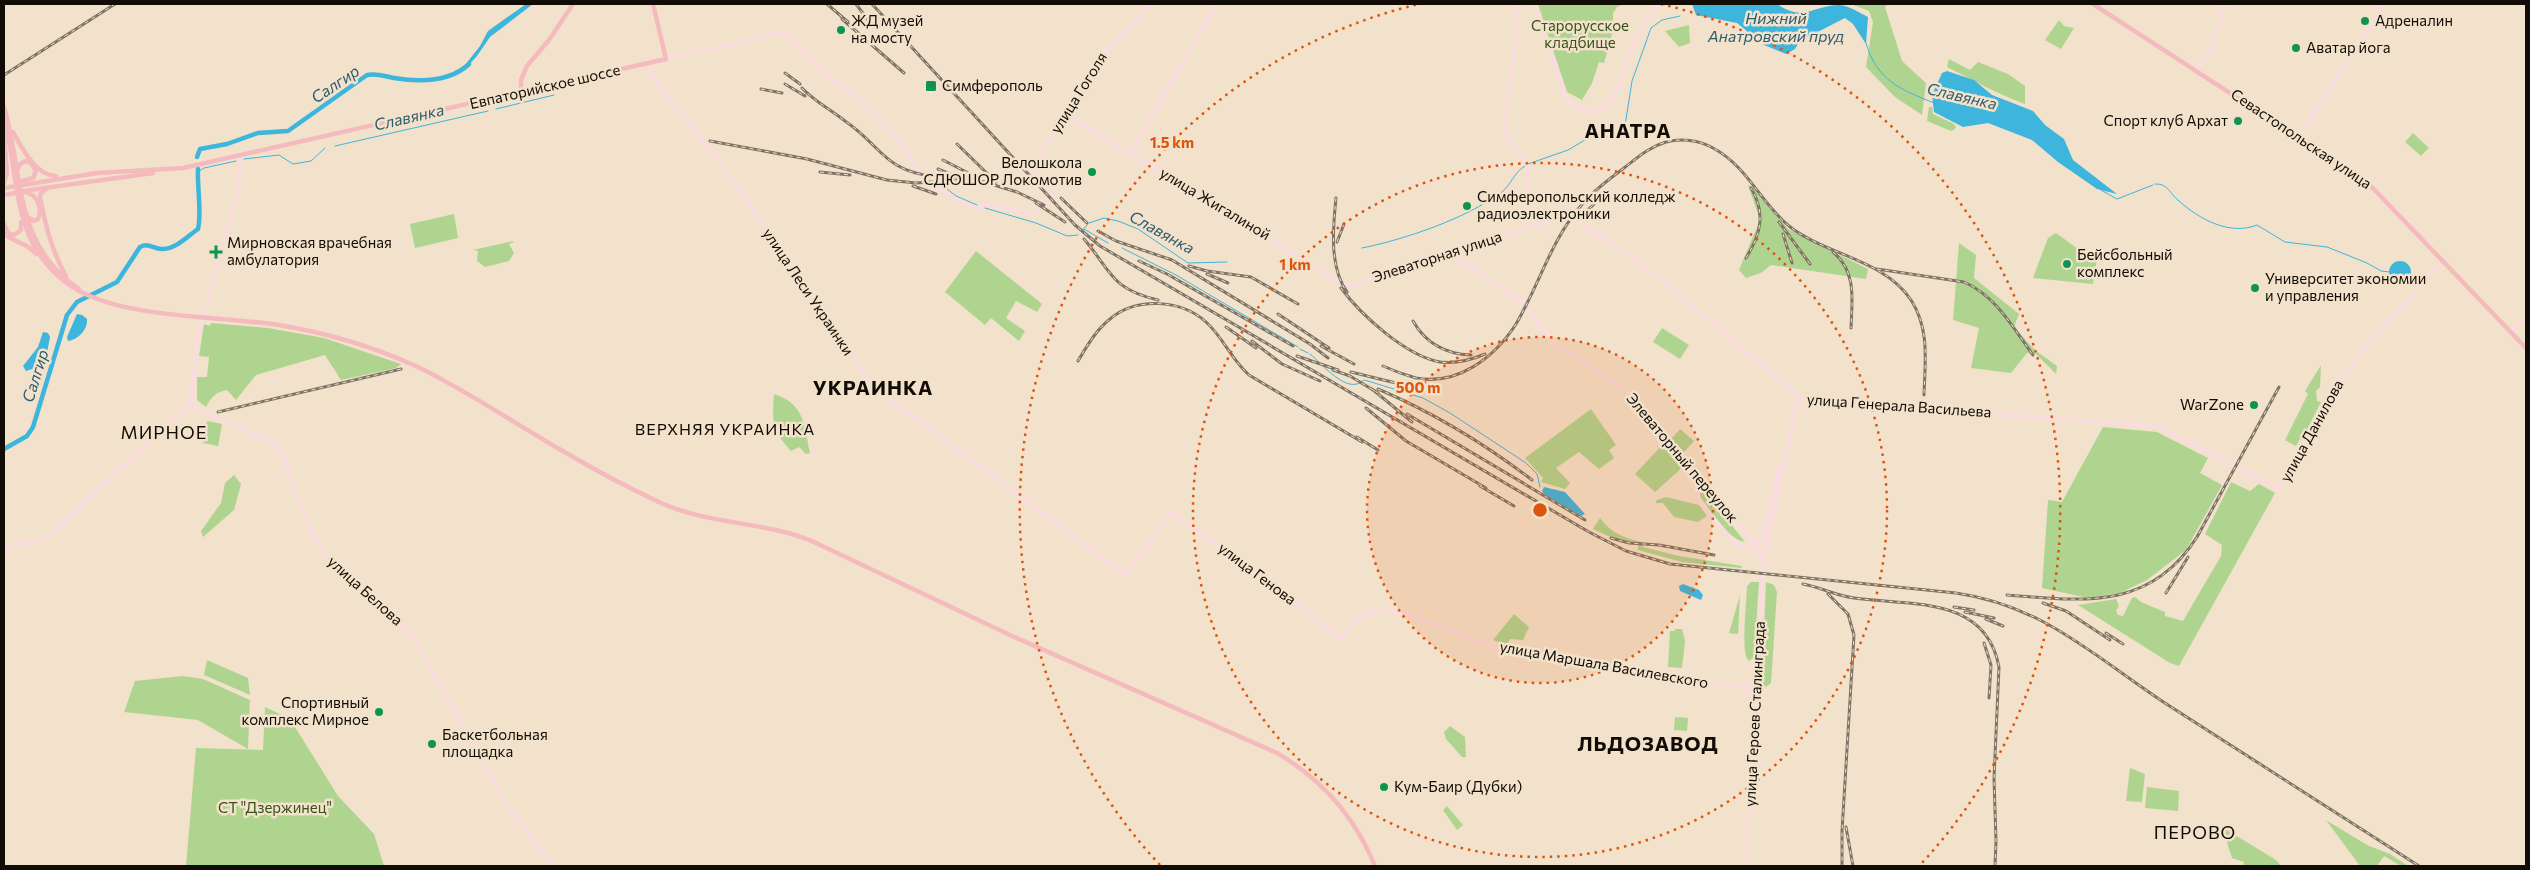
<svg xmlns="http://www.w3.org/2000/svg" width="2530" height="870" font-family="Commissioner,sans-serif">
  <style>
    .green { fill: #afd48f }
    .water { fill: #3db5dc }
    .lines { fill: none; stroke-linecap: round; stroke-linejoin: round }
    .stream { stroke: #3db5dc; stroke-width: 1 }
    .river { stroke: #3db5dc; stroke-width: 4.5 }
    .secondary { stroke: #fadcde; stroke-width: 4 }
    .primary { stroke: #f4babe; stroke-width: 4.5 }
    .rail-casing { stroke: #7e7465; stroke-width: 3 }
    .rail { stroke: #f2e2cb; stroke-width: 1; stroke-dasharray: 4; stroke-linecap: butt }
    .ring { fill: none; stroke: #dd550c; stroke-width: 2.5; stroke-dasharray: 2.5 5 }
    .poi-dot { fill: #0f9351; stroke: #f2e2cb; stroke-width: 2 }
    .labels { text-anchor: middle; stroke-width: 5; stroke-linejoin: round; paint-order: stroke }
    .poi-label { font-size: 15px; fill: #110c05; stroke: #f2e2cb; text-anchor: start }
    .park-label { font-size: 15px; fill: #37521a; stroke: #f2e2cb }
    .street-label { font-size: 15px; fill: #110c05; stroke: #f2e2cb }
    .water-label { font-size: 16px; font-style: italic; fill: #2d5c6e; stroke: #f2e2cb }
    .neighbourhood-label { font-size: 16px; letter-spacing: 1px; fill: #110c05; stroke: #f2e2cb }
    .quarter-label { font-size: 18px; letter-spacing: 1px; fill: #110c05; stroke: #f2e2cb }
    .district-label { font-size: 20px; font-weight: bold; letter-spacing: 1px; fill: #110c05; stroke: #f2e2cb }
    .centre { fill: #dd550c; stroke: #f2e2cb; stroke-width: 2.5 }
    .ring-label { font-size: 15px; text-anchor: middle; font-weight: bold; fill: #dd550c; stroke: #f2e2cb; stroke-width: 5; stroke-linejoin: round; paint-order: stroke }
  </style>
  <rect width="100%" height="100%" fill="#f2e2cb"/>
  <g class="green">
    <path d="M1538,4H1623L1617,7L1613,13V31L1604,63L1599,62L1592,83L1582,100L1567,92Z"/>
    <path d="M1851,4H1888L1885,7L1902,61L1926,83L1922,115L1895,97L1866,67L1873,22L1869,11Z"/>
    <path d="M2059,20L2064,26L2074,28L2061,49L2045,40Z"/>
    <path d="M1689,25L1690,43L1679,47L1665,31Z"/>
    <path d="M1949,59L1970,70L1978,62L2008,74L2025,86V104C1997,94 1973,80 1947,67Z"/>
    <path d="M1929,107H1932L1933,114L1954,124L1956,127L1954,130L1951,131L1927,121Z"/>
    <path d="M2413,133L2429,148L2421,156L2405,142Z"/>
    <path d="M1748,185L1755,188L1788,229L1868,269L1866,279L1771,265L1761,273L1746,278L1739,270L1760,220Z"/>
    <path d="M454,214L458,238L415,248L410,224Z"/>
    <path d="M2056,233L2078,249L2098,253L2093,284L2033,278L2048,238Z"/>
    <path d="M513,241L514,242L509,244L514,253L509,261L485,267L477,261L478,251L473,250Z"/>
    <path d="M1959,243L1976,255L1974,278L2019,314L2014,327L2035,350L2057,366L2056,374L2036,354L2027,353L2011,373L1971,368L1979,328L1953,320Z"/>
    <path d="M976,251L1042,304L1037,312L1016,301L1006,318L1025,331L1019,341L991,318L985,325L945,292Z"/>
    <path d="M211,323L268,328L324,338L401,364L396,368L341,380L325,355L256,375L236,400L227,390C216,392 211,397 206,407L197,400V377H207L209,357L199,356L204,324L210,326Z"/>
    <path d="M1662,328L1689,345L1680,359L1653,342Z"/>
    <path d="M2321,365L2320,387L2316,391L2317,401L2321,402L2302,440L2300,439L2296,446L2285,440L2308,394L2305,391Z"/>
    <path d="M774,394C805,404 804,425 810,453L806,454L799,447L791,451C772,430 772,422 774,394Z"/>
    <path d="M1591,409L1616,445L1609,450L1614,458L1599,469L1579,452L1556,468L1570,483L1565,489L1541,482L1543,478L1525,458Z"/>
    <path d="M207,421L222,424L218,446L203,443Z"/>
    <path d="M2103,427L2157,432L2208,458L2200,473L2222,485L2186,550L2147,580L2120,593L2088,598L2042,588L2048,500L2062,502Z"/>
    <path d="M1680,429L1694,441L1684,452L1671,439Z"/>
    <path d="M1665,442L1685,465L1655,492L1635,474Z"/>
    <path d="M234,475L241,484L234,510L203,537L201,531L221,503L225,483Z"/>
    <path d="M2231,482L2250,491L2259,484L2275,493L2179,666L2170,663L2078,605L2116,599L2119,606L2116,611L2118,615L2123,616L2132,598L2135,597L2141,602L2165,612V616L2183,621L2221,556L2222,545L2205,534Z"/>
    <path d="M1701,490L1705,491L1745,542C1726,538 1712,511 1700,497Z"/>
    <path d="M1666,497L1699,505L1707,516L1698,522L1674,517L1663,503H1655L1657,500Z"/>
    <path d="M1600,518C1611,533 1624,538 1642,542L1643,547L1679,556L1742,566L1741,568L1682,562L1638,550V544L1608,536L1593,529Z"/>
    <path d="M1751,582H1759L1754,657L1749,661C1740,655 1747,599 1747,586Z"/>
    <path d="M1766,582L1774,585L1777,592L1771,683L1766,687L1762,683Z"/>
    <path d="M1740,595L1738,634L1729,633Z"/>
    <path d="M1514,614L1529,627L1523,640L1510,639L1507,645L1493,640Z"/>
    <path d="M1675,629H1682L1685,641L1682,668L1668,667L1670,631H1675Z"/>
    <path d="M207,660L248,678L250,695L204,675Z"/>
    <path d="M183,676L203,679L250,700L248,749L198,720L124,712L135,681Z"/>
    <path d="M265,707L290,719L338,796L374,834L384,866H186L196,748L263,750Z"/>
    <path d="M1675,717L1688,718L1687,731L1674,730Z"/>
    <path d="M1450,726L1465,737L1466,757H1462L1446,739L1444,732Z"/>
    <path d="M2130,768L2145,774L2142,802L2126,801Z"/>
    <path d="M2147,787L2179,791L2178,811L2145,808Z"/>
    <path d="M1447,806L1463,825L1457,830L1443,810Z"/>
    <path d="M2326,820L2367,845L2390,854L2408,866H2401L2384,856L2377,866H2360Z"/>
    <path d="M2222,827L2276,860L2281,866H2243L2244,862L2232,858Z"/>
  </g>
  <g class="water">
    <path d="M526,4H533L490,37L477,56L465,69V65L480,46L488,31Z"/>
    <path d="M1692,4H1777C1804,22 1812,6 1838,5C1848,5 1860,13 1868,17L1866,44L1853,24L1845,18L1800,41L1795,49L1786,54L1764,45L1737,23L1696,15Z"/>
    <path d="M1947,71L1974,80L1992,95L2033,111L2045,125L2064,139L2073,160L2117,194L2097,189L2058,162L2032,140L1988,123L1963,127L1934,112L1932,95L1942,73Z"/>
    <circle cx="2400" cy="272" r="11"/>
    <path d="M77,314L82,315L87,319C88,330 77,340 68,341L67,337Z"/>
    <path d="M43,332L48,333L50,337L44,368L32,369L26,371L23,366L38,347Z"/>
    <path d="M1544,487L1565,492L1585,514L1581,516L1544,494L1542,491Z"/>
    <path d="M1683,584L1699,590L1703,595L1701,600L1680,591L1679,586Z"/>
  </g>
  <g class="lines">
    <g class="stream">
      <path d="M1866,43C1877,81 1900,89 1934,103"/>
      <path d="M496,109L554,95"/>
      <path d="M335,146L488,111"/>
      <path d="M244,159L279,155L293,164L311,161L325,148"/>
      <path d="M1528,164L1568,150L1590,137H1618L1624,132L1632,81L1651,28L1662,20L1680,16"/>
      <path d="M198,172L204,168L236,161"/>
      <path d="M941,184L956,196L977,205"/>
      <path d="M2155,184C2168,183 2170,194 2179,201C2199,219 2230,236 2257,225L2285,242L2327,247L2367,263L2381,271L2390,272"/>
      <path d="M2101,190L2117,199L2153,185"/>
      <path d="M985,208L1036,223L1067,236L1078,235"/>
      <path d="M1089,223L1104,218L1118,221L1138,229L1188,263L1227,262"/>
      <path d="M1084,229L1108,243"/>
      <path d="M1082,231L1087,225"/>
      <path d="M1122,248L1176,275L1298,347"/>
      <path d="M1362,248C1406,239 1465,219 1502,192C1511,185 1514,172 1525,166"/>
      <path d="M1300,349L1308,353"/>
      <path d="M1310,354C1323,364 1347,396 1364,380L1371,382L1423,398L1450,413L1526,463L1537,474L1540,487"/>
    </g>
    <g class="river">
      <path d="M197,157L200,149L227,144L258,133L288,131L367,75C377,73 383,76 394,78C419,82 450,82 469,64"/>
      <path d="M4,449L27,436L33,427L67,315L77,302L117,282L140,247C150,242 154,250 163,249C176,249 188,236 198,229C202,211 197,188 198,169"/>
    </g>
    <g class="secondary">
      <path d="M1517,4L1514,59L1504,123L1507,136L1527,166L1528,204L1536,225"/>
      <path d="M1534,4L1568,102C1612,131 1618,82 1629,54C1636,36 1647,20 1658,4"/>
      <path d="M666,59L785,32L823,74L854,94L881,121L906,150L921,175L928,182L947,195L979,210L981,205L986,204L1033,214L1056,191L1033,166L1099,57L1152,4"/>
      <path d="M650,63L652,75L657,82L728,174L871,385L1125,575L1171,513L1232,555L1341,638C1365,611 1367,607 1404,613L1501,649L1521,654L1742,687L1751,686L1757,677"/>
      <path d="M2197,70L2212,46L2225,4"/>
      <path d="M1066,114L1348,287L1567,215L1611,243L1664,282L1803,400L2156,426L2279,489L2339,381L2368,344L2443,260"/>
      <path d="M2299,137L2384,4"/>
      <path d="M1130,153L1217,4"/>
      <path d="M239,156L240,181L198,336L191,400L198,410L271,441L281,452C293,482 306,531 326,555C351,585 387,602 411,634L506,804L554,866"/>
      <path d="M1453,253L1455,257L1524,303L1554,344L1618,385L1631,396L1749,536L1762,560"/>
      <path d="M2511,332L2526,319"/>
      <path d="M1707,489L1701,487L1696,492L1701,503L1736,545L1751,547L1761,539L1765,532L1779,468"/>
      <path d="M4,545L36,542L53,534L119,469L186,409L190,397"/>
      <path d="M1744,688L1749,690L1754,699"/>
      <path d="M1746,866L1763,562L1798,397"/>
    </g>
    <g class="primary">
      <path d="M2093,4L2368,183L2526,348"/>
      <path d="M521,92V80L527,66L549,40L573,4"/>
      <path d="M4,107C24,174 12,244 79,289"/>
      <path d="M4,119C20,177 10,238 64,281C112,320 217,315 279,325C327,333 375,347 420,368C469,392 514,423 561,450C593,469 627,487 661,503C710,525 765,521 814,542L1012,636L1277,753C1323,780 1355,817 1375,866"/>
      <path d="M13,132C22,148 36,176 56,176"/>
      <path d="M4,134L7,173L4,183"/>
      <path d="M18,169L20,164L25,161L31,163L36,171L33,178L22,181"/>
      <path d="M4,188L97,173L183,168L666,59L653,4"/>
      <path d="M46,189L41,193L40,197C46,227 51,249 66,276"/>
      <path d="M25,192C37,194 43,208 38,219L34,221L26,216"/>
      <path d="M4,195L30,190L153,173"/>
      <path d="M4,224L8,233L14,235L21,230V222"/>
      <path d="M4,232C9,242 26,241 36,254"/>
    </g>
    <g class="rail-casing">
      <g id="rail">
        <path d="M827,4L848,22"/>
        <path d="M856,4L871,24"/>
        <path d="M872,4L1075,225L1100,246L1589,532L1626,551L1670,564L1956,593C2045,606 2096,658 2168,705C2251,759 2335,812 2419,866"/>
        <path d="M842,19L904,73"/>
        <path d="M785,73L800,84"/>
        <path d="M4,75L115,4"/>
        <path d="M785,84L805,96"/>
        <path d="M802,88C814,101 831,110 845,121C883,147 882,170 936,177"/>
        <path d="M761,89L782,93"/>
        <path d="M710,141L807,159L887,180L916,183L974,179L1017,192L1044,205"/>
        <path d="M957,144L996,182"/>
        <path d="M943,160L978,178"/>
        <path d="M938,169L957,177"/>
        <path d="M820,172L850,175"/>
        <path d="M913,186L936,194"/>
        <path d="M1061,198L1087,223"/>
        <path d="M1336,198C1333,227 1329,267 1347,292"/>
        <path d="M1036,203L1065,222"/>
        <path d="M1578,219L1604,195"/>
        <path d="M1779,222L1810,264"/>
        <path d="M1098,231L1116,241L1172,260L1310,344L1328,358"/>
        <path d="M1783,234L1792,263"/>
        <path d="M1084,239C1112,272 1111,289 1158,300"/>
        <path d="M1337,242L1344,224"/>
        <path d="M1833,252C1857,272 1852,300 1851,328"/>
        <path d="M1746,258C1761,234 1766,213 1751,188"/>
        <path d="M1139,261L1167,274L1293,346"/>
        <path d="M1189,266L1207,271L1251,277L1298,304"/>
        <path d="M1877,269L1964,282C1996,296 2013,328 2033,355"/>
        <path d="M1207,274L1228,283"/>
        <path d="M1341,288C1361,315 1406,356 1440,362C1456,364 1471,360 1485,354"/>
        <path d="M1278,314L1329,348"/>
        <path d="M1413,321C1426,344 1445,354 1471,355"/>
        <path d="M1226,327L1256,348"/>
        <path d="M1252,341L1282,364L1320,381"/>
        <path d="M1321,346L1354,364"/>
        <path d="M1297,356L1338,370"/>
        <path d="M1078,361C1087,346 1096,330 1110,319C1136,297 1181,299 1206,322C1223,337 1231,359 1249,375L1362,442"/>
        <path d="M1383,366C1394,371 1405,375 1416,378C1458,386 1495,357 1516,324C1538,287 1551,241 1579,208C1592,192 1608,180 1624,168C1637,158 1649,147 1666,142C1681,138 1699,140 1713,148C1747,166 1761,203 1789,226C1825,255 1884,259 1911,300C1930,329 1925,362 1924,395"/>
        <path d="M1333,370L1350,376L1378,393"/>
        <path d="M1351,372L1400,384L1425,383"/>
        <path d="M1372,389L1412,422"/>
        <path d="M1378,389C1432,412 1485,444 1532,480"/>
        <path d="M1366,408L1406,441L1486,488"/>
        <path d="M218,412L401,369"/>
        <path d="M1407,414L1585,520"/>
        <path d="M1357,437L1378,450"/>
        <path d="M1480,486L1514,506"/>
        <path d="M1611,538L1629,543L1659,545L1714,555"/>
        <path d="M1803,584C1820,587 1837,596 1854,598C1910,606 1986,595 1999,667L1994,778L1996,841L1995,866"/>
        <path d="M2166,593L2188,557"/>
        <path d="M1828,594L1848,614L1854,635L1842,831V866"/>
        <path d="M2007,595C2083,601 2150,611 2197,537L2279,387"/>
        <path d="M2043,603L2066,611L2110,640"/>
        <path d="M1954,607L1974,610"/>
        <path d="M1965,612L1994,618"/>
        <path d="M1986,619L2003,626"/>
        <path d="M2106,633L2123,644"/>
        <path d="M1984,643L1991,665L1989,698"/>
        <path d="M1846,827L1853,866"/>
      </g>
    </g>
    <use href="#rail" class="rail"/>
  </g>
  <circle cx="1540" cy="510" r="173" fill="#dd550c" fill-opacity=".12"/>
  <g class="ring">
    <circle cx="1540" cy="510" r="173"/>
    <circle cx="1540" cy="510" r="347"/>
    <path d="M1160 865A520 520 0 0 1 1419 4M1661 4A520 520 0 0 1 1920 865"/>
  </g>
  <g class="poi-dot">
    <circle cx="2365" cy="21" r="5"/>
    <circle cx="841" cy="30" r="5"/>
    <circle cx="2296" cy="48" r="5"/>
    <rect x="925" y="80" width="12" height="12" rx="2.5"/>
    <circle cx="2238" cy="121" r="5"/>
    <circle cx="1092" cy="172" r="5"/>
    <circle cx="1467" cy="206" r="5"/>
    <path d="M213.5 244.5h5v5h5v5h-5v5h-5v-5h-5v-5h5z"/>
    <circle cx="2067" cy="264" r="5"/>
    <circle cx="2255" cy="288" r="5"/>
    <circle cx="2254" cy="405" r="5"/>
    <circle cx="379" cy="712" r="5"/>
    <circle cx="432" cy="744" r="5"/>
    <circle cx="1384" cy="787" r="5"/>
  </g>
  <g class="labels">
    <g class="poi-label">
      <text x="851" y="26">ЖД музей<tspan x="851" dy="17">на мосту</tspan></text>
      <text x="2375" y="26">Адреналин</text>
      <text x="2306" y="53">Аватар йога</text>
      <text x="942" y="91">Симферополь</text>
      <text x="2228" y="126" text-anchor="end">Спорт клуб Архат</text>
      <text x="1082" y="168" text-anchor="end">Велошкола<tspan x="1082" dy="17">СДЮШОР Локомотив</tspan></text>
      <text x="1477" y="202">Симферопольский колледж<tspan x="1477" dy="17">радиоэлектроники</tspan></text>
      <text x="227" y="248">Мирновская врачебная<tspan x="227" dy="17">амбулатория</tspan></text>
      <text x="2077" y="260">Бейсбольный<tspan x="2077" dy="17">комплекс</tspan></text>
      <text x="2265" y="284">Университет экономии<tspan x="2265" dy="17">и управления</tspan></text>
      <text x="2244" y="410" text-anchor="end">WarZone</text>
      <text x="369" y="708" text-anchor="end">Спортивный<tspan x="369" dy="17">комплекс Мирное</tspan></text>
      <text x="442" y="740">Баскетбольная<tspan x="442" dy="17">площадка</tspan></text>
      <text x="1394" y="792">Кум-Баир (Дубки)</text>
    </g>
    <g class="park-label">
      <text x="1580" y="31">Старорусское<tspan x="1580" dy="17">кладбище</tspan></text>
      <text x="275" y="813">СТ "Дзержинец"</text>
    </g>
    <g class="street-label">
      <text transform="translate(545 87) rotate(-13)" y="5">Евпаторийское шоссе</text>
      <text transform="translate(1079 93) rotate(-58)" y="5">улица Гоголя</text>
      <text transform="translate(2301 139) rotate(34)" y="5">Севастопольская улица</text>
      <text transform="translate(1215 204) rotate(31)" y="5">улица Жигалиной</text>
      <text transform="translate(1437 257) rotate(-18)" y="5">Элеваторная улица</text>
      <text transform="translate(808 292) rotate(56)" y="5">улица Леси Украинки</text>
      <text transform="translate(1899 406) rotate(4)" y="5">улица Генерала Васильева</text>
      <text transform="translate(2312 431) rotate(-61)" y="5">улица Данилова</text>
      <text transform="translate(1682 458) rotate(50)" y="5">Элеваторный переулок</text>
      <text transform="translate(1257 574) rotate(37)" y="5">улица Генова</text>
      <text transform="translate(365 591) rotate(42)" y="5">улица Белова</text>
      <text transform="translate(1604 665) rotate(10)" y="5">улица Маршала Василевского</text>
      <text transform="translate(1755 714) rotate(-87)" y="5">улица Героев Сталинграда</text>
    </g>
    <g class="water-label">
      <text x="1776" y="24">Нижний<tspan x="1776" dy="18">Анатровский пруд</tspan></text>
      <text transform="translate(335 84) rotate(-34)" y="6">Салгир</text>
      <text transform="translate(1962 96) rotate(13)" y="6">Славянка</text>
      <text transform="translate(409 117) rotate(-13)" y="6">Славянка</text>
      <text transform="translate(1162 232) rotate(29)" y="6">Славянка</text>
      <text transform="translate(35 376) rotate(-73)" y="6">Салгир</text>
    </g>
    <g class="neighbourhood-label">
      <text x="725" y="435">ВЕРХНЯЯ УКРАИНКА</text>
    </g>
    <g class="quarter-label">
      <text x="164" y="439">МИРНОЕ</text>
      <text x="2195" y="839">ПЕРОВО</text>
    </g>
    <g class="district-label">
      <text x="1628" y="138">АНАТРА</text>
      <text x="873" y="395">УКРАИНКА</text>
      <text x="1648" y="751">ЛЬДОЗАВОД</text>
    </g>
  </g>
  <circle cx="1540" cy="510" r="8" class="centre"/>
  <g class="ring-label">
    <text x="1172" y="148">1.5 km</text>
    <text x="1295" y="270">1 km</text>
    <text x="1418" y="393">500 m</text>
  </g>
  <rect width="2530" height="870" fill="none" stroke="#110c05" stroke-width="10"/>
</svg>
